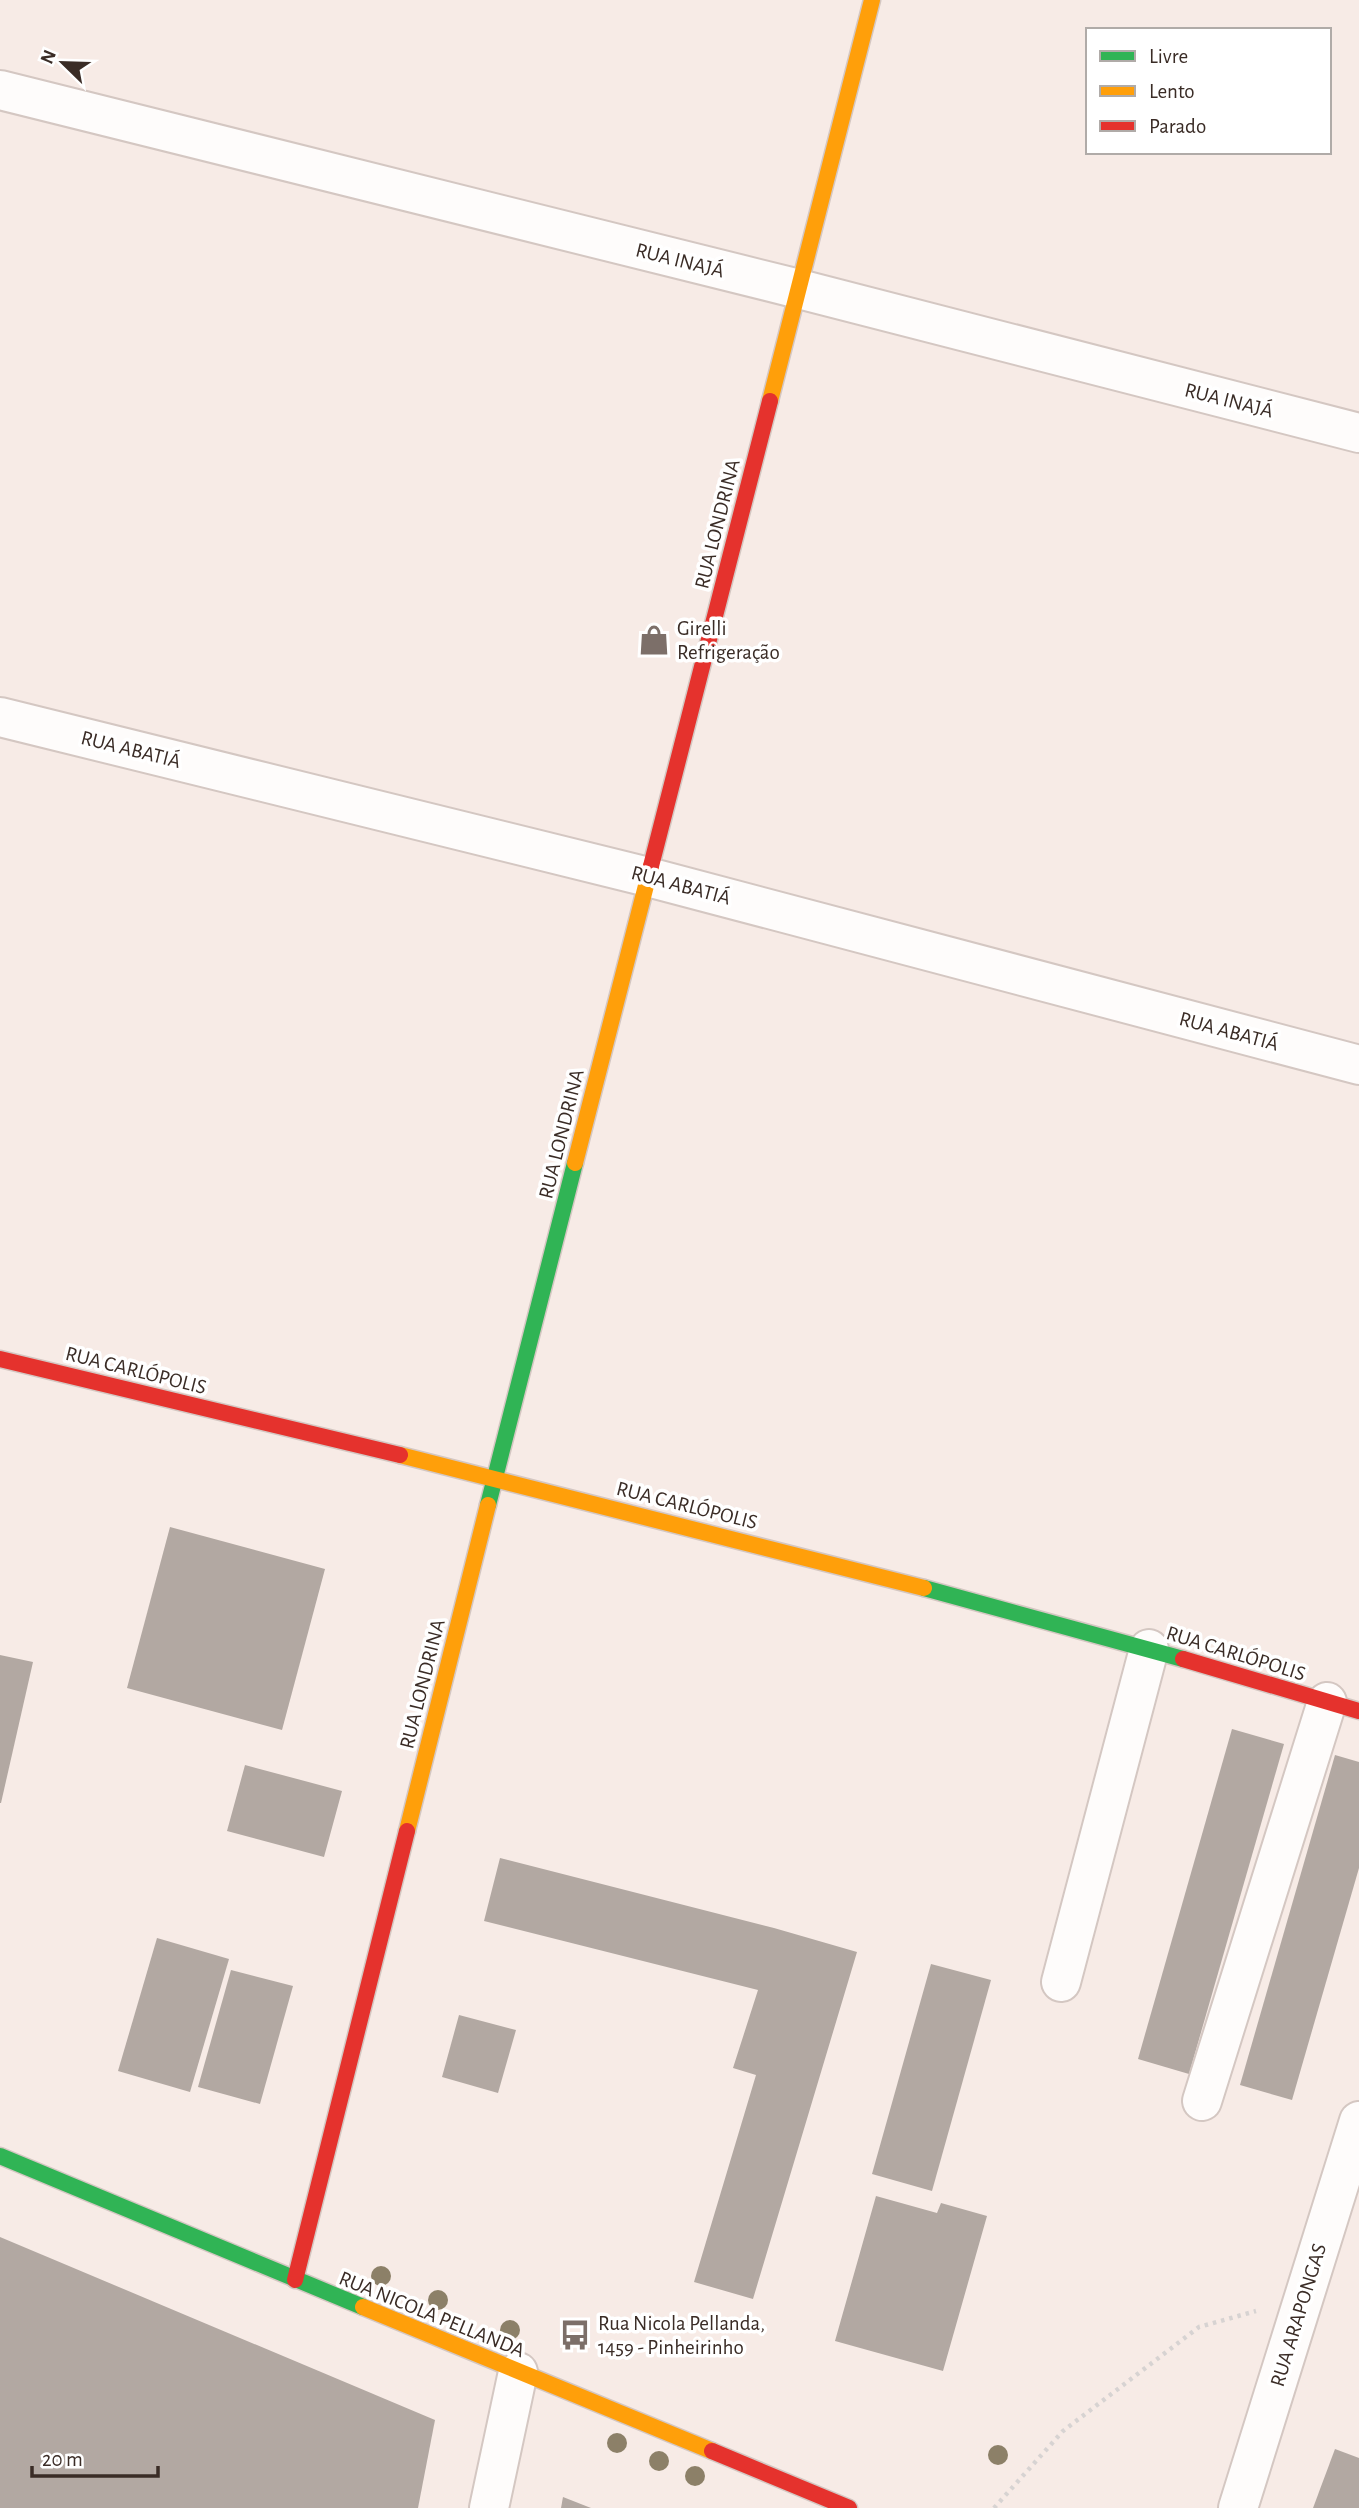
<svg xmlns="http://www.w3.org/2000/svg" width="1359" height="2508" font-family="'Alegreya Sans',sans-serif">
  <style>
    .building { fill: #b2a8a2 }
    .lines { fill: none; stroke-linecap: round; stroke-linejoin: round }
    .street-casing { stroke: #d4c7c2; stroke-width: 42 }
    .fast-casing { stroke: #d4c7c2; stroke-width: 19 }
    .slow-casing { stroke: #d4c7c2; stroke-width: 19 }
    .jam-casing { stroke: #d4c7c2; stroke-width: 19 }
    .path { stroke: #d7d3d2; stroke-width: 4.5; stroke-dasharray: 3.5 5; stroke-linecap: butt }
    .street { stroke: #fefcfb; stroke-width: 38 }
    .fast { stroke: #30b455; stroke-width: 16 }
    .slow { stroke: #ff9f0a; stroke-width: 16 }
    .jam { stroke: #e5322d; stroke-width: 16 }
    .tree { fill: #8c8068 }
    .labels { text-anchor: middle; stroke-width: 7; stroke-linejoin: round; paint-order: stroke }
    .street-label { font-size: 21px; fill: #3a2c26; stroke: #fff }
    .poi-label { font-size: 21px; fill: #3a2c26; stroke: #fff; text-anchor: start }
  </style>
  <rect width="100%" height="100%" fill="#f7ebe6"/>
  <g class="building">
    <path d="M170,1527L325,1569L282,1730L127,1688Z"/>
    <path d="M0,1655L33,1662L1,1803H0Z"/>
    <path d="M1232,1729L1284,1744L1189,2074L1138,2059Z"/>
    <path d="M1335,1755L1359,1762V1868L1292,2100L1240,2085Z"/>
    <path d="M245,1765L342,1791L324,1857L227,1831Z"/>
    <path d="M500,1858L774,1928L857,1952L753,2299L694,2282L756,2075L733,2068L758,1990L484,1921Z"/>
    <path d="M157,1938L229,1959L190,2092L118,2071Z"/>
    <path d="M931,1964L991,1980L932,2191L872,2174Z"/>
    <path d="M231,1970L293,1986L260,2104L198,2087Z"/>
    <path d="M459,2015L516,2030L498,2093L442,2077Z"/>
    <path d="M876,2196L937,2213L941,2203L987,2216L943,2371L835,2341Z"/>
    <path d="M0,2237L435,2420L418,2508H0Z"/>
    <path d="M1335,2449L1359,2458V2508H1313Z"/>
    <path d="M563,2497L591,2508H561Z"/>
  </g>
  <g class="lines">
    <g class="street-casing">
      <g id="street">
        <path d="M0,90L799,289L1359,433"/>
        <path d="M0,717L648,877L1359,1065"/>
        <path d="M1061,1982L1149,1649"/>
        <path d="M1202,2101L1327,1702"/>
        <path d="M489,2508L518,2372"/>
        <path d="M1238,2508L1359,2121"/>
      </g>
    </g>
    <g class="fast-casing">
      <g id="fast">
        <path d="M488,1505L575,1163"/>
        <path d="M924,1588L1183,1659"/>
        <path d="M0,2156L363,2307"/>
      </g>
    </g>
    <g class="slow-casing">
      <g id="slow">
        <path d="M770,401L872,0"/>
        <path d="M575,1163L651,866"/>
        <path d="M400,1455L924,1588"/>
        <path d="M407,1831L488,1505"/>
        <path d="M363,2307L712,2451"/>
      </g>
    </g>
    <g class="jam-casing">
      <g id="jam">
        <path d="M651,866L770,401"/>
        <path d="M0,1359L400,1455"/>
        <path d="M1183,1659L1359,1711"/>
        <path d="M295,2280L407,1831"/>
        <path d="M712,2451L849,2508"/>
      </g>
    </g>
    <path class="path" d="M994,2508L1063,2431L1199,2327L1256,2311"/>
    <use href="#street" class="street"/>
    <use href="#fast" class="fast"/>
    <use href="#slow" class="slow"/>
    <use href="#jam" class="jam"/>
  </g>
  <g class="tree">
    <circle cx="381" cy="2276" r="10"/>
    <circle cx="438" cy="2300" r="10"/>
    <circle cx="510" cy="2330" r="10"/>
    <circle cx="617" cy="2443" r="10"/>
    <circle cx="998" cy="2455" r="10"/>
    <circle cx="659" cy="2461" r="10"/>
    <circle cx="695" cy="2476" r="10"/>
  </g>
  <defs>
    <g id="shop-bare" transform="scale(2.415)"><path d="M-5-2.5h2.3a2.7 3.5 0 0 1 5.4 0H5L5.5 6h-11ZM-1.5-2.5h3a1.5 2.3 0 0 0-3 0Z" fill="#7c6f69" stroke="#fff" stroke-width="2.5" paint-order="stroke"/></g>
    <g id="bus-bare" transform="scale(2.415)"><path d="M-5-6H5V4H4V6H2V4H-2V6H-4V4H-5ZM-3.5-4V0h7V-4ZM-3.5 1.2v1.5H-2V1.2ZM2 1.2v1.5H3.5V1.2Z" fill="#7c6f69" stroke="#fff" stroke-width="2.5" paint-order="stroke"/></g>
  </defs>
  <g fill-rule="evenodd">
    <use href="#shop-bare" x="654" y="640"/>
    <use href="#bus-bare" x="575" y="2335"/>
  </g>
  <g class="labels">
    <g class="street-label">
      <text transform="translate(680 260) rotate(14)" y="7">RUA INAJÁ</text>
      <text transform="translate(1229 400) rotate(14)" y="7">RUA INAJÁ</text>
      <text transform="translate(717 524) rotate(-76)" y="7">RUA LONDRINA</text>
      <text transform="translate(131 749) rotate(14)" y="7">RUA ABATIÁ</text>
      <text transform="translate(681 885) rotate(15)" y="7">RUA ABATIÁ</text>
      <text transform="translate(1229 1031) rotate(15)" y="7">RUA ABATIÁ</text>
      <text transform="translate(561 1134) rotate(-76)" y="7">RUA LONDRINA</text>
      <text transform="translate(136 1370) rotate(14)" y="7">RUA CARLÓPOLIS</text>
      <text transform="translate(687 1505) rotate(14)" y="7">RUA CARLÓPOLIS</text>
      <text transform="translate(1236 1653) rotate(17)" y="7">RUA CARLÓPOLIS</text>
      <text transform="translate(422 1684) rotate(-76)" y="7">RUA LONDRINA</text>
      <text transform="translate(432 2314) rotate(22)" y="7">RUA NICOLA PELLANDA</text>
      <text transform="translate(1298 2315) rotate(-73)" y="7">RUA ARAPONGAS</text>
    </g>
    <g class="poi-label">
      <text x="677" y="635">Girelli<tspan x="677" dy="24">Refrigeração</tspan></text>
      <text x="598" y="2330">Rua Nicola Pellanda,<tspan x="598" dy="24">1459 - Pinheirinho</tspan></text>
    </g>
  </g>
  <rect x="1086" y="28" width="245" height="126" fill="#ffffff" stroke="#b0aba8" stroke-width="2"/>
  <rect x="1100" y="51" width="35" height="10" fill="#30b455" stroke="#b0aba8" stroke-width="2"/>
  <text x="1149" y="63" font-size="21" fill="#3a2c26">Livre</text>
  <rect x="1100" y="86" width="35" height="10" fill="#ff9f0a" stroke="#b0aba8" stroke-width="2"/>
  <text x="1149" y="98" font-size="21" fill="#3a2c26">Lento</text>
  <rect x="1100" y="121" width="35" height="10" fill="#e5322d" stroke="#b0aba8" stroke-width="2"/>
  <text x="1149" y="133" font-size="21" fill="#3a2c26">Parado</text>
  <g transform="translate(63 63) rotate(293)" stroke="#ffffff" stroke-width="5" paint-order="stroke">
  <path d="M0-5L12 26L0 18L-12 26Z" fill="#3a2c26"/>
  <text y="-10" font-size="19" font-weight="bold" text-anchor="middle" fill="#3a2c26">N</text>
  </g>
  <path d="M32 2466v10h126v-10" fill="none" stroke="#3a2c26" stroke-width="3.5"/>
  <text x="42" y="2466" font-size="21" fill="#3a2c26" stroke="#ffffff" stroke-width="5" paint-order="stroke">20 m</text>
</svg>
